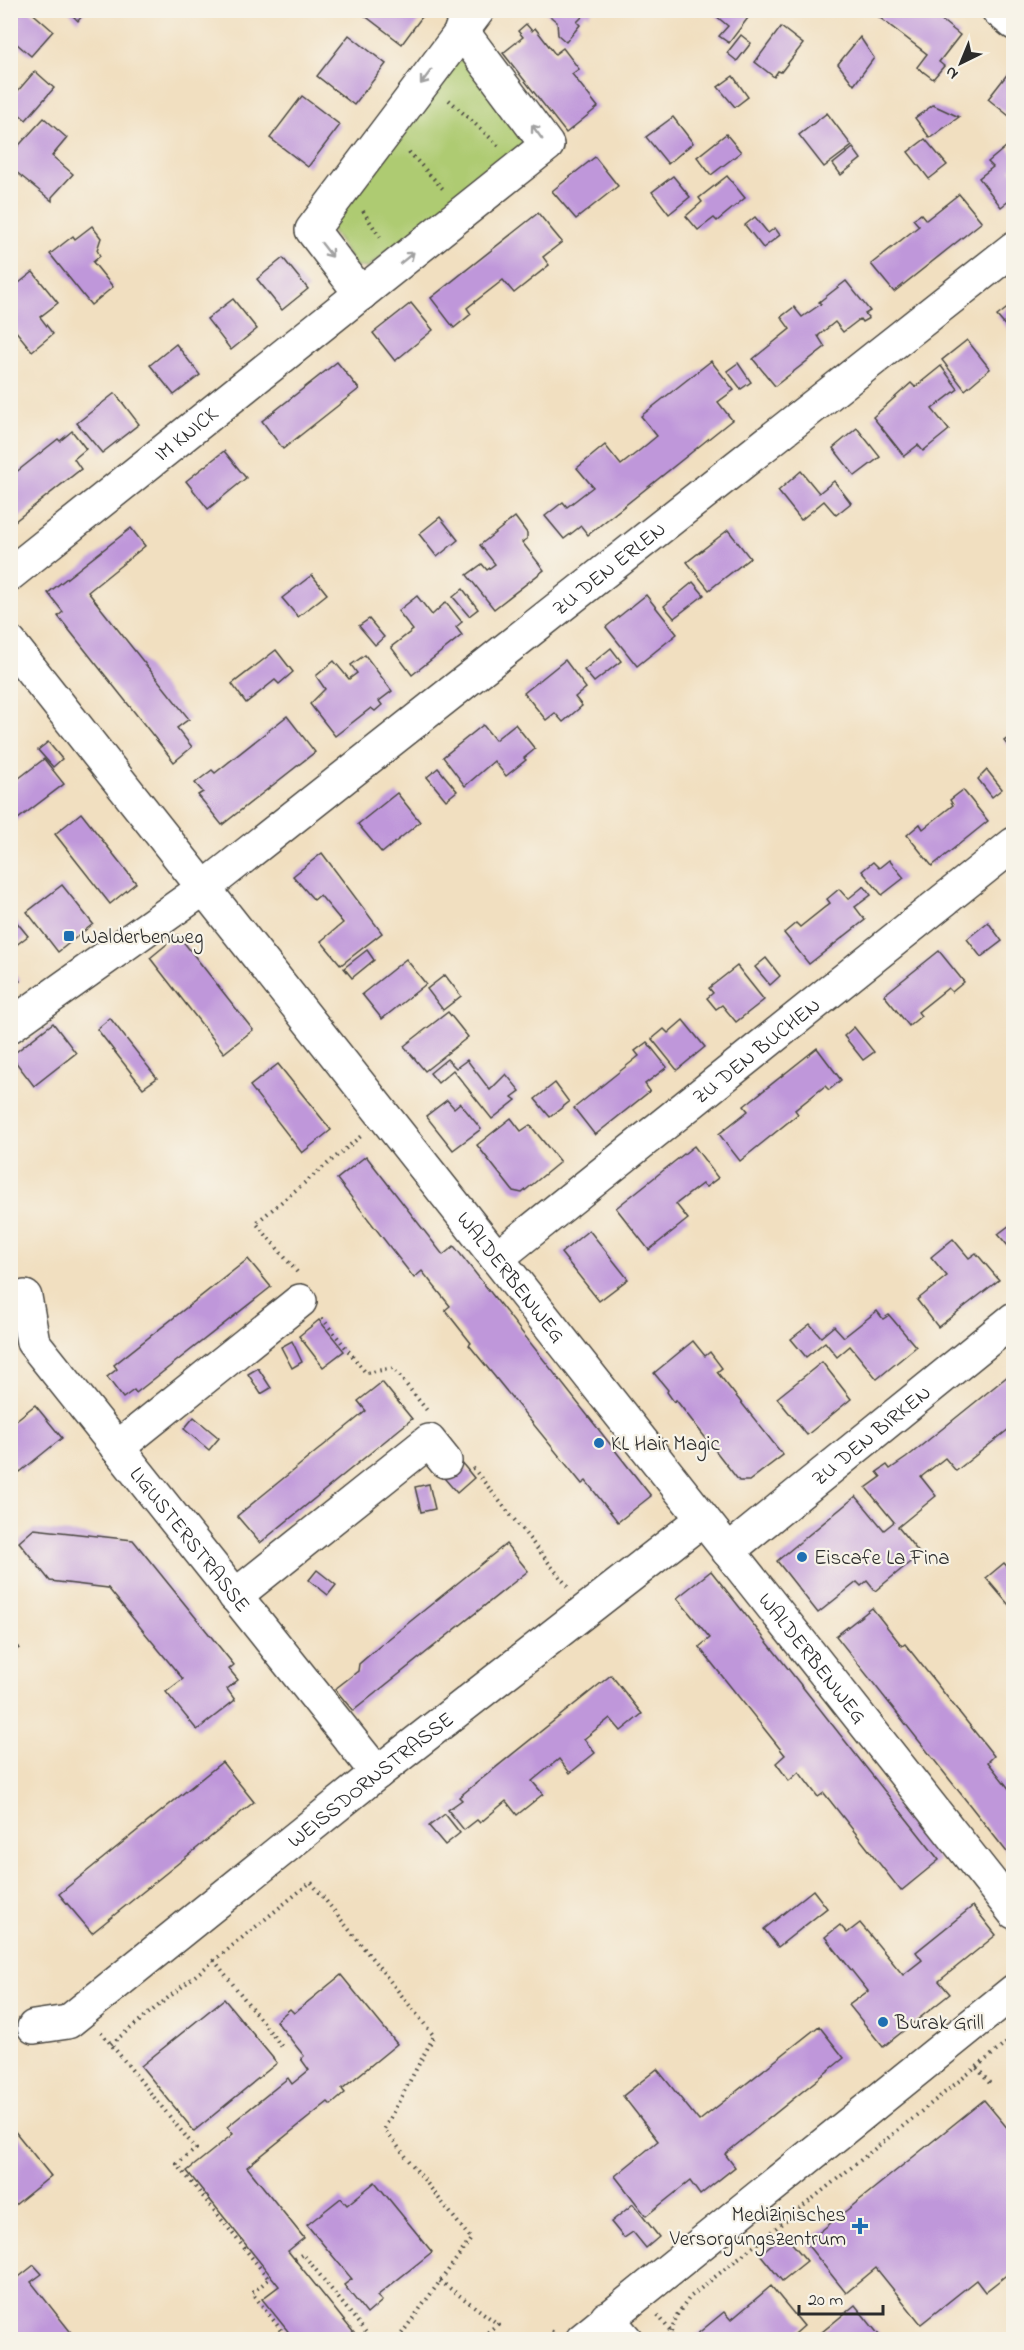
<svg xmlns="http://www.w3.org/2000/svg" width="1024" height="2350" font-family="'Indie Flower',sans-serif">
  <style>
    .green { fill: #aecb72; stroke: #6c7b4e; stroke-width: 1.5 }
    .building { fill: #bf97da }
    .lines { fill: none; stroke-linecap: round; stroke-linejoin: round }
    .minor-casing { stroke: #494641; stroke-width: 36 }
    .major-casing { stroke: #494641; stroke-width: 36 }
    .path { stroke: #494641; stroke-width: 4; stroke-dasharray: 1.5 4.5; stroke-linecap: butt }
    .minor { stroke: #fff; stroke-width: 33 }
    .major { stroke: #fff; stroke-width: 33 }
    .oneway { stroke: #a0a0a0 }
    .poi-dot { fill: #1f6fb2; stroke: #f7f3e8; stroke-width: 2 }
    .labels { text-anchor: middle; stroke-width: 4.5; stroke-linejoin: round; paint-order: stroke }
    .street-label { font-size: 21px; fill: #2b2b2b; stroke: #f7f3e8 }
    .poi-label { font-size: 21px; fill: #2b2b2b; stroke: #f7f3e8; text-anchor: start }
  </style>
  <rect width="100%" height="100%" fill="#f7f3e8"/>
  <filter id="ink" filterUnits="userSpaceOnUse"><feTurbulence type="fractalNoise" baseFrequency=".0167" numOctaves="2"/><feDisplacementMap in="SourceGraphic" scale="12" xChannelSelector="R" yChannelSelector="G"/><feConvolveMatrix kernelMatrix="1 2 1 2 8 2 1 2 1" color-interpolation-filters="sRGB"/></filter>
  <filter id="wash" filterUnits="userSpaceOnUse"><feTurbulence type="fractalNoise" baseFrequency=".008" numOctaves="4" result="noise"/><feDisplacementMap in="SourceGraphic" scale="24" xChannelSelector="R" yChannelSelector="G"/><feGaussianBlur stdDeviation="1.35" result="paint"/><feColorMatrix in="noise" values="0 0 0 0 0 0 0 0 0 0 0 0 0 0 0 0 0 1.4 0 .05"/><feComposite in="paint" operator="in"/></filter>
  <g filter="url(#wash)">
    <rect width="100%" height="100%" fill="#f1dfc0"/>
    <path class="green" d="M463,60L524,137V146L367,268L355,266L329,226L451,63Z"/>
    <g id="blocks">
      <g class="building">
        <path d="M10,10H29L53,31L31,56L10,38Z"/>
        <path d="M67,10H87L78,21Z"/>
        <path d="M367,10H427L402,44L364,15Z"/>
        <path d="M547,10H593L589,15L586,13L577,22L580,25L566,42L558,35L557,22L545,12Z"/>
        <path d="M709,10H754L729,43L719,36L728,26Z"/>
        <path d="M877,10H929L960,35L939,62L944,66L933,79L917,67L927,54L875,14Z"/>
        <path d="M526,24L532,31L535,28L555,54L563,48L579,69L572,74L598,107L566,133L503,53L523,37L518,31Z"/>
        <path d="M781,27L803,44L781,72L778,71L774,77L755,62Z"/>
        <path d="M349,35L386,64L354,105L317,76Z"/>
        <path d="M741,35L751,43L737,61L727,53Z"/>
        <path d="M860,37L874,58L854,85L838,64Z"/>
        <path d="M35,71L54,88L26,120L10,106V100Z"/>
        <path d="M1009,72L1014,75V120L988,99Z"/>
        <path d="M733,76L748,97L735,107L718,87Z"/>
        <path d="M302,96L340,125L308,167L270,138Z"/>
        <path d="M933,105L959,117L930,138L915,118Z"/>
        <path d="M827,113L852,146L824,167L799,135Z"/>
        <path d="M673,117L693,143L668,164L646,137Z"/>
        <path d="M44,118L67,138L52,156L73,174L52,197V201L10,167V155Z"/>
        <path d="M726,134L741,152L711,175L697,157Z"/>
        <path d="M925,139L947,165L929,179L908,152Z"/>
        <path d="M1007,146L1014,155V167L1010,169L1014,173V197L1001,207L979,178L993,167L988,162Z"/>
        <path d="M853,148L861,159L841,175L833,164Z"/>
        <path d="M595,157L618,186L576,219L552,191Z"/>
        <path d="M673,176L690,197L669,214L652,192Z"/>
        <path d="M727,176L745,198L717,221L714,218L698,230L686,216L702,202L699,198Z"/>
        <path d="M959,194L982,222L894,292L871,264L919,226L913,219L921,214L926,220Z"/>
        <path d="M538,213L562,242L543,257L549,265L514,293L503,280L467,308L471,314L454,328L431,298Z"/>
        <path d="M755,217L768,233L775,228L780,235L763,248L745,225Z"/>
        <path d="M92,226L101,238L97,250L100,256L93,262L113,287L91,305L50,254L73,236L75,239Z"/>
        <path d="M283,258L308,289L282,310L257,279Z"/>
        <path d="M33,272L58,303L40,317L53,334L32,351L10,324V290Z"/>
        <path d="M846,281L870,311L865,314L869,318L862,322L860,319L843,332L835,322L818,336L825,347L775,386L753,359L790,329L781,317L794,307L802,317L821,304L819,302Z"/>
        <path d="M233,299L257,329L231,350L207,319Z"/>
        <path d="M411,303L433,330L395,361L373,333Z"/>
        <path d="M1014,303V336L997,316Z"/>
        <path d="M967,340L990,369L965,390L942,360Z"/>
        <path d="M176,344L200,375L174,395L150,365Z"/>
        <path d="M711,361L734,390L718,402L732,420L588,535L581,526L564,539L545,516L563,502L567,507L593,487L577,468L605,445L621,465L640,450L657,436L641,416Z"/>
        <path d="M337,362L359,389L283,449L262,421Z"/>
        <path d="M738,363L751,382L741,389L727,371Z"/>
        <path d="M941,366L958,389L932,409L949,430L923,451L918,445L904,456L873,417L911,383L915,387Z"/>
        <path d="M115,393L139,424L102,453L77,423Z"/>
        <path d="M857,428L880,457L855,476L833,448Z"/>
        <path d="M72,431L86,449L74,459L81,469L10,525V477L58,439L60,441Z"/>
        <path d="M224,451L246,478L208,509L186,481Z"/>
        <path d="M801,471L819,493L834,481L851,503L836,515L824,501L801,520L778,491Z"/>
        <path d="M440,517L458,540L437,557L419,534Z"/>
        <path d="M515,517L527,533V539L522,542L544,570L494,609L467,575L482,564L487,570L495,564L480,545Z"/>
        <path d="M131,528L145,546L88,592L189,719L177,728L192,747L174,762L58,616L63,612L48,593Z"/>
        <path d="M728,530L750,558L709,590L687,562Z"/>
        <path d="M312,575L327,594L298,617L282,598Z"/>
        <path d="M693,582L704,595L674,618L664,606Z"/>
        <path d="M463,589L478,609L469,616L453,597Z"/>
        <path d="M646,595L677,634L637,666L606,627Z"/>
        <path d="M417,596L432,615L446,602L462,622L456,627L462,635L412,675L391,647L413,630L398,611Z"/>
        <path d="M369,619L384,637L375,645L359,626Z"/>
        <path d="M611,648L621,661L594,682L584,670Z"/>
        <path d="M276,650L293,672L279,684L275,680L246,703L232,684Z"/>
        <path d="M365,655L392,691L379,701L382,705L375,711L371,708L335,736L310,704L325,689L316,676L334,661L349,679L357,673L351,665Z"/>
        <path d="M565,660L586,688L575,697L582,706L563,722L555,713L546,720L524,693Z"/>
        <path d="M287,716L315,752L222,825L198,795L203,792L195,783L212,770L215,773Z"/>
        <path d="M515,724L535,749L524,758L526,760L506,776L494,761L465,786L443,757L483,725L495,740Z"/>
        <path d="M1014,734V753L1004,741Z"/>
        <path d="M48,742L62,759L53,767L38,750Z"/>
        <path d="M44,759L64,784L10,825V785Z"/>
        <path d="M438,768L457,791L446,800L427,777Z"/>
        <path d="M987,770L1002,789L992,797L978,779Z"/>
        <path d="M963,790L988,821L932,866L907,835L920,824L923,829L953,805L950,800Z"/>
        <path d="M397,793L420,822L382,853L358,824Z"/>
        <path d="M81,813L136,883L110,904L55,834Z"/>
        <path d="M322,853L382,933L341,965L321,941L343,923L320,895L314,900L293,876Z"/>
        <path d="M889,860L904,878L882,895L862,871L873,862L879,868Z"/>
        <path d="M62,885L93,924L58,952L27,912Z"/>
        <path d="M864,886L871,895L855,907L865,920L809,964L784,933L796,923L800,927L830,903L827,899L839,889L848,899Z"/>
        <path d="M1014,891V907L1006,897Z"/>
        <path d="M10,914L28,936L11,949L10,948Z"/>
        <path d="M988,922L1002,941L981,957L967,939Z"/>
        <path d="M178,935L253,1030L224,1053L150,958Z"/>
        <path d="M367,950L374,960L352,978L344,968Z"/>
        <path d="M939,951L964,982L952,992L948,988L918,1012L921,1016L909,1026L884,995Z"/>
        <path d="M766,958L780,976L770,985L755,967Z"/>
        <path d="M406,959L426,984L382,1019L362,994Z"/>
        <path d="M737,966L764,1000L736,1022L722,1005L716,1009L707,998L713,993L709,988Z"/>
        <path d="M10,968L20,981L10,988Z"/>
        <path d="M445,975L461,996L443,1010L427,989Z"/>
        <path d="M448,1012L468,1037L425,1071L404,1046Z"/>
        <path d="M110,1018L157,1078L143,1088L97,1029Z"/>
        <path d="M683,1020L705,1047L677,1070L652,1039L664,1029L668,1033Z"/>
        <path d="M53,1023L76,1053L34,1086L11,1056Z"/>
        <path d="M854,1027L874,1052L863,1060L844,1036Z"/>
        <path d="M647,1042L667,1067L645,1084L650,1091L595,1135L574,1108L639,1056L635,1051Z"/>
        <path d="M817,1048L841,1080L829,1090L825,1086L795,1110L798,1114L740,1161L719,1134L748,1111L744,1106Z"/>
        <path d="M447,1059L456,1068L467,1060L490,1090L506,1074L520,1091L512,1097L516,1100L492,1119L453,1070L438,1083L430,1073Z"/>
        <path d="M278,1064L331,1130L302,1153L250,1086Z"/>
        <path d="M555,1083L569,1102L550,1117L535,1099Z"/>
        <path d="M447,1100L454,1108L460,1103L481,1129L453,1150L426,1116Z"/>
        <path d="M511,1118L521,1131L530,1125L560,1162L522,1193L513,1191L477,1145Z"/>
        <path d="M694,1146L718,1178L706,1187L702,1184L676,1204L688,1219L649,1250L616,1208Z"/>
        <path d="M366,1156L443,1255L454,1246L651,1496L618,1522L586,1481L582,1484L469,1345L471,1343L445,1310L450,1306L422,1271L414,1278L337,1179Z"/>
        <path d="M1014,1222V1253L998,1234Z"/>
        <path d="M589,1230L628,1279L599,1301L561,1253Z"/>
        <path d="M953,1239L969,1258L976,1253L999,1280L938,1327L917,1300L947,1276L931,1257Z"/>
        <path d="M248,1259L271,1287L136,1393L134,1390L123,1398L107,1377L117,1369L114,1365Z"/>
        <path d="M877,1311L883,1319L889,1315L916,1347L877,1379L850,1346L837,1357L825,1342L806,1357L791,1339L810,1324L821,1337L834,1326L844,1337Z"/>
        <path d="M319,1320L344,1351L323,1367L299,1336Z"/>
        <path d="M292,1341L302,1362L292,1368L281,1347Z"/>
        <path d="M693,1341L705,1356L710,1352L722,1368L717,1372L783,1455L749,1481H739L676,1400L674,1402L667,1392L668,1390L654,1373Z"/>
        <path d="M822,1362L851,1399L807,1435L777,1398Z"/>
        <path d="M258,1368L271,1388L261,1394L248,1374Z"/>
        <path d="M1014,1371V1425L956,1471L945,1458L921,1477L936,1496L898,1527L920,1554L875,1591L867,1581L861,1586L857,1582L818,1613L777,1561L856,1496L884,1530L894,1522L866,1488L881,1477L877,1472L887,1465L890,1469L906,1458Z"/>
        <path d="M382,1382L412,1419L260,1543L237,1516L366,1411L358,1401Z"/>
        <path d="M35,1405L62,1438L20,1472L10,1460V1425Z"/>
        <path d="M194,1417L219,1438L209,1450L184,1429Z"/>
        <path d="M457,1457L474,1478L457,1493L439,1472Z"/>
        <path d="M429,1484L435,1509L421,1512L415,1487Z"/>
        <path d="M34,1529L133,1540L234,1665L229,1669L238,1680L227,1689L235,1700L197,1730L166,1692L183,1679L177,1672L108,1588L50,1581L19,1542Z"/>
        <path d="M506,1544L528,1571L353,1711L335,1689L358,1671L359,1664L381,1645Z"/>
        <path d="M1004,1563L1014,1574V1611L986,1578Z"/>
        <path d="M317,1570L336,1585L328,1595L309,1580Z"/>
        <path d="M711,1571L939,1860L901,1891L824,1793L818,1797L799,1772L789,1781L776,1763L785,1755L699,1647L710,1638L677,1598Z"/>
        <path d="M872,1608L902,1646L905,1644L994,1756L988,1762L1014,1795V1861L836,1636Z"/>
        <path d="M10,1638L19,1648L10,1654Z"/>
        <path d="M611,1675L642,1714L621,1731L610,1718L584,1739L595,1753L570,1773L559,1759L532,1781L543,1794L517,1815L506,1801L480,1823L477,1820L464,1830L448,1810L462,1800L459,1797Z"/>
        <path d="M222,1762L254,1802L92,1933L59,1894Z"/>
        <path d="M445,1814L460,1833L445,1845L429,1826Z"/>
        <path d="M813,1890L827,1908L778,1947L764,1929Z"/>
        <path d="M973,1906L996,1935L939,1981L950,1994L883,2047L849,2005L868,1991L825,1937L840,1925L847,1933L860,1923L903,1975L922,1960L916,1952Z"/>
        <path d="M341,1975L397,2044L342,2089L345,2093L331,2105L328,2102L247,2167L304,2238L288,2251L354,2333L346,2340H295L262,2299L279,2286L187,2171L233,2134L227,2127L288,2078L292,2084L309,2070L301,2059L304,2056L276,2021L290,2009L294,2013Z"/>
        <path d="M224,1999L277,2063L194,2131L141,2066Z"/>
        <path d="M819,2026L844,2058L725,2154L735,2167L700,2195L690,2181L646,2216L615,2176L658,2141L623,2096L657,2069L699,2121Z"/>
        <path d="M984,2100L1014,2136V2269L985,2292L976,2280L921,2324L876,2268L846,2293L806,2243Z"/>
        <path d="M13,2129L51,2176L10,2209V2131Z"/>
        <path d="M375,2182L432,2252L377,2296L382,2301L367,2314L344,2285L352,2279L307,2225L341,2198L347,2205Z"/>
        <path d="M633,2204L659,2237L646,2248L633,2232L624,2238L611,2222Z"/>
        <path d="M784,2234L807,2261L782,2281L760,2254Z"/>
        <path d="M34,2265L42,2274L31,2282L77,2340H15L10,2334V2284Z"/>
        <path d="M771,2286L804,2326L788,2340H690L724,2312L731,2320Z"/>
        <path d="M855,2305L883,2340H818L816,2337Z"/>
      </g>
    </g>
  </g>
  <g filter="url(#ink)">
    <use href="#blocks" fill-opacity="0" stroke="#494641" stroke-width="1.5"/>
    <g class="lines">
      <g class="minor-casing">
        <g id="minor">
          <path d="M998,10L1014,23"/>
          <path d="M361,294L312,230L478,10"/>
          <path id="s1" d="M10,574L547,145L461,30"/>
          <path id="s2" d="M10,643L1014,1912"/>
          <path id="s3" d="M10,1026L204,888L1014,248"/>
          <path id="s4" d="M497,1258L1014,844"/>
          <path id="s5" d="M25,1297L33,1342L377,1773"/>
          <path d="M117,1448L300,1301"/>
          <path id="s6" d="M728,1551L1014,1319"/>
          <path d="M235,1596L429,1441L445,1461"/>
          <path id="s7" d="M34,2027L68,2022L377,1773L703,1519"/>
        </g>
      </g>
      <g class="major-casing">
        <g id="major">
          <path d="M607,2318L626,2340"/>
          <path d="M582,2340L1014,1991"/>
        </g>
      </g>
      <g class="path">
        <path d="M449,100L499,146"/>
        <path d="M409,152L444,190"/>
        <path d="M363,211L382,240"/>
        <path d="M297,1272L256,1223L361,1136"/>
        <path d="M322,1318L366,1373L393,1368L429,1413"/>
        <path d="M473,1468L568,1587"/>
        <path d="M214,1960L282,2047"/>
        <path d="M101,2032L196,2149L177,2164L269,2279L252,2293L289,2340"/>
        <path d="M111,2044L311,1882L434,2036L384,2129L471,2239L397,2340"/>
        <path d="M977,2068L992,2086"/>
        <path d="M295,2259L303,2254L372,2340"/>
        <path d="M440,2281L498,2324L478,2340"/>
        <path d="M658,2315L671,2332L672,2340"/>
        <path d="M671,2332L677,2315L690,2297L1014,2037"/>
        <path d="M543,2340L554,2330"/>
      </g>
      <use href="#minor" class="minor"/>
      <use href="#major" class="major"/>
    </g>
    <defs><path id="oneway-shaft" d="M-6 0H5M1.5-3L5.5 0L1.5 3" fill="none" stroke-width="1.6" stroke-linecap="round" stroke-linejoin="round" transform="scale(1.5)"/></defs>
    <g class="oneway">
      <use href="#oneway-shaft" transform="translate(426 77) rotate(127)"/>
      <use href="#oneway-shaft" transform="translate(537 132) rotate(-126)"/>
      <use href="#oneway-shaft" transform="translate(327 250) rotate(52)"/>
      <use href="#oneway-shaft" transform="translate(407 258) rotate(-39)"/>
    </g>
  </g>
  <g class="poi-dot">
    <rect x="63" y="930" width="12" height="12" rx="3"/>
    <circle cx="599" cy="1443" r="6"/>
    <circle cx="802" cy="1557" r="6"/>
    <circle cx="883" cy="2022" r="6"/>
    <path d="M857 2217h6v6h6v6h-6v6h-6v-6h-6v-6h6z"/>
  </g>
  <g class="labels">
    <g class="street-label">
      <text dy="7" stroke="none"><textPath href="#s1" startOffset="225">IM KNICK</textPath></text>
      <text dy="7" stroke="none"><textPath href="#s3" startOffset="754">ZU DEN ERLEN</textPath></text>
      <text dy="7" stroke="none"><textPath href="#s4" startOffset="332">ZU DEN BUCHEN</textPath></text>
      <text dy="7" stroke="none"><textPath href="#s2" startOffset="808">WALDERBENWEG</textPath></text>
      <text dy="7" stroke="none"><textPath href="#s6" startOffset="184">ZU DEN BIRKEN</textPath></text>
      <text dy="7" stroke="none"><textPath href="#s5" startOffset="298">LIGUSTERSTRASSE</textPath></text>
      <text dy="7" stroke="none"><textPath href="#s2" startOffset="1294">WALDERBENWEG</textPath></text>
      <text dy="7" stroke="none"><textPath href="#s7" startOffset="422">WEISSDORNSTRASSE</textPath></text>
    </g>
    <g class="poi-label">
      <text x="81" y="943">Walderbenweg</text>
      <text x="611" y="1450">KL Hair Magic</text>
      <text x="814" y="1564">Eiscafe La Fina</text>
      <text x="895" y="2029">Burak Grill</text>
      <text x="846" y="2221" text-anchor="end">Medizinisches<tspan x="846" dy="24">Versorgungszentrum</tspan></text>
    </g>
  </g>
  <rect width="1024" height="2350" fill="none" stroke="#f7f3e8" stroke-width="36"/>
  <g transform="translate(961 63) rotate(223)" stroke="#f7f3e8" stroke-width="4.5" paint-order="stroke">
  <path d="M0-4.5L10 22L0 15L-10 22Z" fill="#2b2b2b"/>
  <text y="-9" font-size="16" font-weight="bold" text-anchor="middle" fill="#2b2b2b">N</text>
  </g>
  <path d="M799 2305v9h84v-9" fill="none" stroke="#2b2b2b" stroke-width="3"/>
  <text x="808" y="2305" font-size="18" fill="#2b2b2b" stroke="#f7f3e8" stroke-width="4.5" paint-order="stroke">20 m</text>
</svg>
